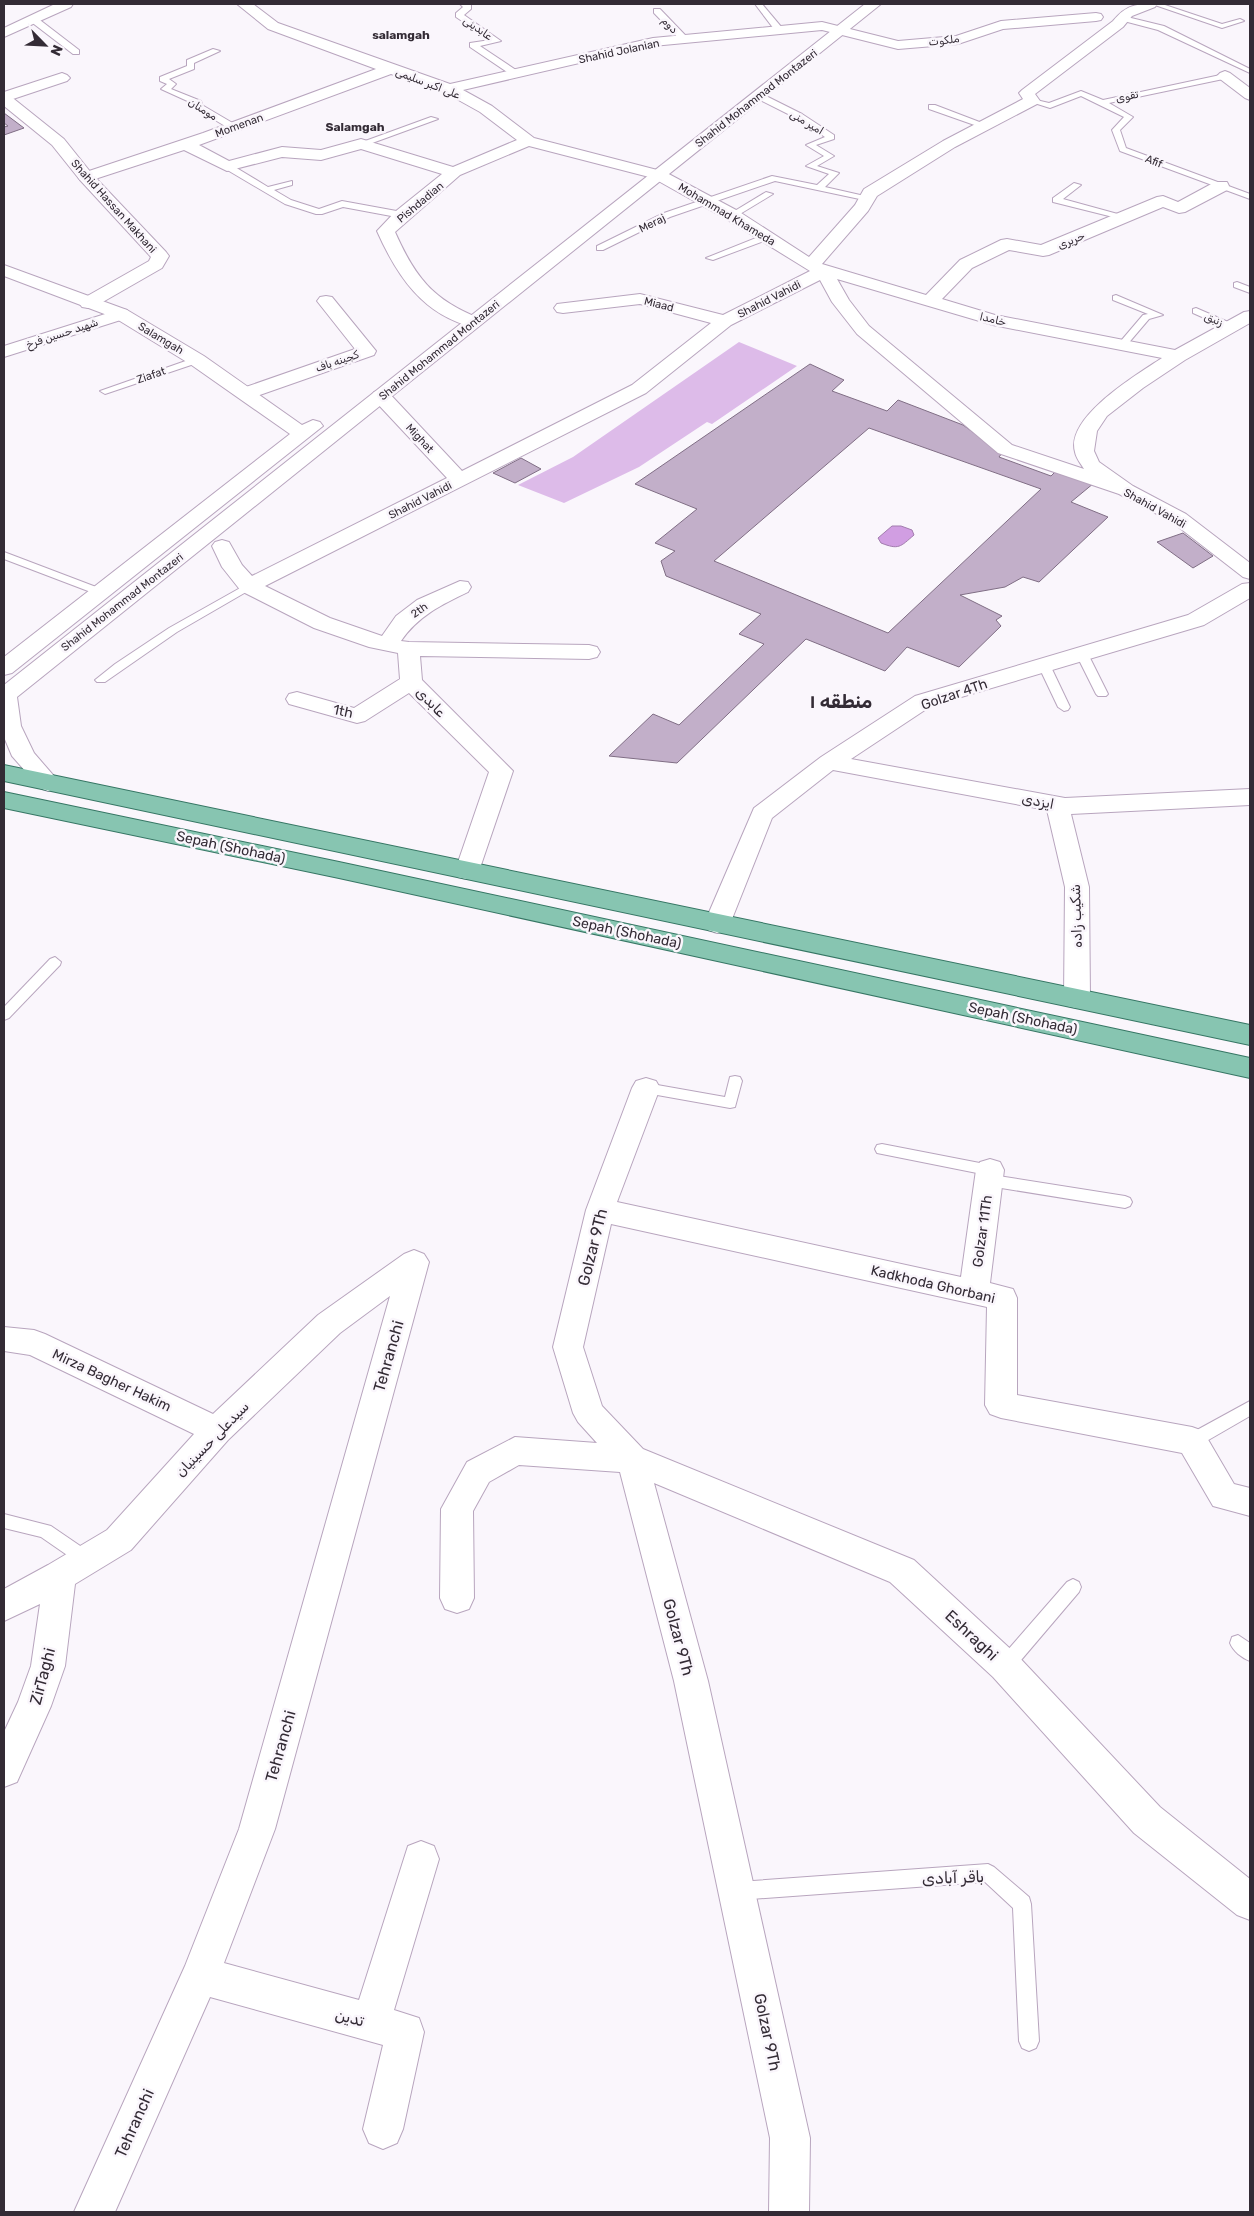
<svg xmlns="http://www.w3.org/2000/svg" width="1254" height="2216" font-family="Rubik,'Noto Sans Arabic',sans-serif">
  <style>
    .green { fill: #ddbbe9 }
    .water { fill: #d19ee2; stroke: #a27cae }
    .building { fill: #c2afc9; stroke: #806e85; fill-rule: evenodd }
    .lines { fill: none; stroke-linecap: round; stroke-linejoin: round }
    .service-casing { stroke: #b8a5be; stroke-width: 2 }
    .minor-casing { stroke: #b8a5be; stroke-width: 2 }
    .tertiary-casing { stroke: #b8a5be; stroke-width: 2 }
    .secondary-casing { stroke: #b8a5be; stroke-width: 2 }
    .primary-casing { stroke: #367664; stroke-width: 2 }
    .service { fill: #fff; fill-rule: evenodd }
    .minor { fill: #fff; fill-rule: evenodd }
    .tertiary { fill: #fff; fill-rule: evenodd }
    .secondary { fill: #fff; fill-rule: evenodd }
    .primary { fill: #87c5b1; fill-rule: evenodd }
    .labels { text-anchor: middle; stroke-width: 5; stroke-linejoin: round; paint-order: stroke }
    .far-street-label { font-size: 11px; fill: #332b35; stroke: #faf6fc }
    .far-neighbourhood-label { font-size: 12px; font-weight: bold; fill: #332b35; stroke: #faf6fc }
    .street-label { font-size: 14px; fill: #332b35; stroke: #faf6fc }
    .near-street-label { font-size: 16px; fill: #332b35; stroke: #faf6fc }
    .district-label { font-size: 19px; font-weight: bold; fill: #332b35; stroke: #faf6fc }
  </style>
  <rect width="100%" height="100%" fill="#faf6fc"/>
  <path class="green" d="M739,342L797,366L712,424L707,422L639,467L564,503L518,485L573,457Z"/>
  <path class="water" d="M892,526H901L912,530L914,535C900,547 899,550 881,543L878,538Z"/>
  <g class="building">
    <path d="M4,113L24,128L4,135V127L8,126L4,123Z"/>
    <path d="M810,364L844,380L832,391L887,411L898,400L963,425L1002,453L999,457L1051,476L1058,469L1094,483L1071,502L1108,517L1039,582L1023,577L1005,587L960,595L1002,616L996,620L1001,626L959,667L907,647L885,671L806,639L677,763L609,756L653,714L679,725L764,644L739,634L761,614L666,576L661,561L675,551L655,543L697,509L635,484ZM869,428L1041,489L888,633L714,561Z"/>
    <path d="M521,458L541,469L515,483L493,473Z"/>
    <path d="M1183,533L1213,556L1193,568L1157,542Z"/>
  </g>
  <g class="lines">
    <g class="service-casing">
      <g id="service">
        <path d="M460,4L471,5V9L464,15L501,41L480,46L519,72V76H513L470,47V43L490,40L456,17V13L463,7Z"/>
        <path d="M755,4H762L783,29V33H777Z"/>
        <path d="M1152,4H1162L1222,24L1240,19L1244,21L1222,28Z"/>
        <path d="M654,9H660L687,37V41H681L654,13Z"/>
        <path d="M1123,16L1164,26L1250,69V73L1158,30L1120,20L1119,18Z"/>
        <path d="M30,17H36L79,50V54H73L30,21Z"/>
        <path d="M213,49L220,51L194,63V69L169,79L176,84L171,89L201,101L202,105L236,125V129H230L195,108L194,104L161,89L167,84L160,81V77L187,66V60Z"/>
        <path d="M1225,74H1228V78L1109,103L1133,117L1120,130L1126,148L1250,194V199L1120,151L1112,130L1124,117L1081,96L1050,108L1028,101L1032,99L1049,103L1081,91L1103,100Z"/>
        <path d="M756,94H762L802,114L834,135V139L816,145L834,156L817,166L839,173L825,187L869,197V201L775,181L670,217L603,250H597V246L664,213L772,176L817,185L829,174L806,166L824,156L806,145L825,137L796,118L756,98Z"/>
        <path d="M929,105H935L990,126L983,128L929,109Z"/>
        <path d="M431,117L438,119L364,146L357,144Z"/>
        <path d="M224,164H230L268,187L292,181V185L274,190L291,200L319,209L342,201L402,212L406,215L402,218L343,207L322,214H316L285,204L224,168Z"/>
        <path d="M1074,183L1081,185L1063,199L1125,216V220L1053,202V198Z"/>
        <path d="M766,192L773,194L735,217L728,215Z"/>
        <path d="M766,234L770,237L769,239L713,260L706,258Z"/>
        <path d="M1237,282L1250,287V293L1234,287V283Z"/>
        <path d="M1116,295L1163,315L1149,319L1126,346L1123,347L1118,344L1120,342L1143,315L1148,314L1113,300V296Z"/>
        <path d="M1196,308L1235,325L1237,327L1235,329H1229L1193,313V309Z"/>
        <path d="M197,357L200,358V362L108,393L105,394L100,391Z"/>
        <path d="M4,552L104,590L105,592L100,595L96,594L4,559Z"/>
        <path d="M249,583L254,586L253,588L177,632L105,682H97L95,680L115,664L169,628Z"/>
        <path d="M1082,651L1088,654L1108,694L1106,696H1098L1096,694L1076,654Z"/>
        <path d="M1044,662L1050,665L1070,707L1068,710L1064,711L1058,707L1038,665Z"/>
        <path d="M55,957L61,962L60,965L9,1018L4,1020V1007L50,959Z"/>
        <path d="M735,1076L740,1077L742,1081L735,1107L730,1108L646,1093L641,1092L639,1088L641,1084L646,1083L725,1097L730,1077Z"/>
        <path d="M882,1144L990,1165L995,1166L997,1170L992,1175L1125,1196L1130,1198L1132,1202L1130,1206L1125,1208L989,1186L984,1184L982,1180L987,1175L877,1153L875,1149L877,1145Z"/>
        <path d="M1250,1401V1416L1198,1446L1192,1448L1186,1446L1184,1441L1186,1436Z"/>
        <path d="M4,1514L51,1526L92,1554L94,1559L92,1564L86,1566L80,1564L41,1537L4,1528Z"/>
        <path d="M1073,1579L1079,1582L1081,1587L1079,1592L1011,1672L1005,1674L999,1672L996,1666L999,1660L1067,1582Z"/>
        <path d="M1238,1635L1250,1643V1661C1242,1658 1233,1651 1230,1643L1232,1637Z"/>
        <path d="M988,1864L994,1867L1029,1897L1031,1904L1039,2041L1036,2048L1029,2051L1022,2048L1019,2041L1013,1908L985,1882L738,1900L731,1898L729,1891L731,1884L738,1882Z"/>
      </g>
    </g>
    <g class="minor-casing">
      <g id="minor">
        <path d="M237,4H253L278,23L450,84L653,38L822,22L898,41L956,36L1001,21L1096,13L1101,14L1103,17L1101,20L1096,21L1003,29L958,44L898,49L822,30L653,46L463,90L492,106L534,138L665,172L738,211L809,257L855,205L864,189L943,141L1023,99L1019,93L1022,90L1113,21C1127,4 1136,4 1157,4L1155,7L1132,16L1123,27L1035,94L1040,101L1037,104L955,147L877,196L868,211L822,264L926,295L960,260L1001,240L1007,239L1041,245L1157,197L1163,196L1178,202L1215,182H1227L1229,186L1227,190L1185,212L1179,213L1163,207L1049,255L1043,256L1009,250L972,268L942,299L995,315L1175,350L1244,312L1250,311V323L1185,360L1143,388L1107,416L1097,431L1094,451L1099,462L1133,486L1186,514L1250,563V579L1243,577L1172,522L1119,494L998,453L857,334L832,302L820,280L731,325L646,393L265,586L330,618L382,636L396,616L417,600L460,581L468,582L471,587L468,592C441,605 418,616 401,641L409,642L589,645L597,647L600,652L597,657L589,659L420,656L422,680L513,771L479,871L476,877L467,879L458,877L455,871L489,772L409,693L365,721L357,723L289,704L286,699L289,694L297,692L354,708L400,679L398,653L369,647L314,628L241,591L222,567L212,546L215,542L222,540L229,542L242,565L252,576L447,478L374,400L371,396L374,392L381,390L388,392L462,471L632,385L711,323L640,304L563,313L557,312L554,308L557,304L640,294L723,315L810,271L726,219L653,178L529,146L460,175L395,232C415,277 433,300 479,318L482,322L479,326L473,327C423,315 397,276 377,231L396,211L442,174L361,149L321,160L282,157L227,171L184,150L92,180H80L78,177L80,174L203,133L376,69L268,29ZM391,74L444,92L480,112L517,140L453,167L361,139L321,150L282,147L229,161L199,145ZM837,279L993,325L1162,358C1138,374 1065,417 1075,452C1076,458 1081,464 1084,469L1012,445L869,326L849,300Z"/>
        <path d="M1225,71L1230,73L1250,88V100L1245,98L1220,79L1217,76L1220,73Z"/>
        <path d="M62,73L67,75L70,78L67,81L4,102V92Z"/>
        <path d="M326,296L332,297L376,351L374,355L254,397L247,399L240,397L238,393L240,389L355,349L317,301L320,297Z"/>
        <path d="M121,309L127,310L130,314L127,318L4,357V346Z"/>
        <path d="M1250,583V598L1204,625L931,706L851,759L1065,798L1250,789V805L1071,814L1089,887L1090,999L1086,1006L1077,1008L1068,1006L1064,999L1065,887L1047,810L833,770L772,818L730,924L726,930L717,933L708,930L704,924L754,808L821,757L915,696L1188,615L1242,584Z"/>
        <path d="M646,1078L656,1081L660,1088L617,1202L961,1277L976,1170L980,1162L990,1159L1000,1162L1004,1170L990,1283L1013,1289L1017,1298V1395L1192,1427L1203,1431L1234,1484L1250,1488V1516L1213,1506L1182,1453L1001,1418L990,1414L985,1405L987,1307L611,1224L583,1347L602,1406L643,1449L914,1560L1017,1655L1160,1807L1250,1879V1920L1237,1915L1134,1833L993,1677L890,1582L654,1483L708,1681L810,2138L809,2212H769L770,2138L674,1681L620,1472L519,1465L489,1482L473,1511L474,1598L469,1609L457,1613L445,1609L440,1598L441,1509L467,1462L515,1437L597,1443L578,1422L573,1413L553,1347L586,1210L632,1088L636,1081Z"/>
        <path d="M414,1250L424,1254L429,1262L275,1829L224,1963L359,2000L408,1846L421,1841L434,1846L439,1859L394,2010L419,2018L424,2032L403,2129L397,2143L383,2149L369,2143L363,2129L383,2045L210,1997L115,2212H74L185,1966L239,1829L390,1296L340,1333L228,1440L131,1550L75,1584L65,1666L51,1706L17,1782L4,1787V1732L18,1702L31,1666L40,1604L4,1621V1589L48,1565L107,1530L194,1434L30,1355L4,1351V1327L34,1330L45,1334L213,1414L318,1315L404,1254Z"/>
      </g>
    </g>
    <g class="tertiary-casing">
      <g id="tertiary">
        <path d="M55,4H73L71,7L4,37V28Z"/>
        <path d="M4,93L9,95L64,139L92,174L166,252L169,256L162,268L94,307L88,308L82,307L79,303L82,299L149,261L151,257L80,180L52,145L4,106Z"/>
      </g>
    </g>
    <g class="secondary-casing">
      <g id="secondary">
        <path d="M865,4H881L17,697L21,726L34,753L60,783L56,788L48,791L40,788L12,756L4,737V685Z"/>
        <path d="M4,265L127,310L204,356L302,425L313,420L320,422L323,426L12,673L4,675V657L290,434L190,364L115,318L4,276Z"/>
      </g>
    </g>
    <g class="primary-casing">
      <g id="primary">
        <path d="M4,765L1250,1025V1045L4,781Z"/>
        <path d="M4,792L339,862L1250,1058V1078L339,878L4,808Z"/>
      </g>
    </g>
    <use href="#service" class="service"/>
    <use href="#minor" class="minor"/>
    <use href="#tertiary" class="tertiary"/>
    <use href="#secondary" class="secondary"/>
    <use href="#primary" class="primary"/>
  </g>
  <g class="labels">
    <g class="far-street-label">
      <text transform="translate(670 25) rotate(47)" y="4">دوم</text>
      <text transform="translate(478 28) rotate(35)" y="4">عابدینی</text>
      <text transform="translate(944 40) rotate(-7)" y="4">ملکوت</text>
      <text transform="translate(619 51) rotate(-12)" y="4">Shahid Jolanian</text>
      <text transform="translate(428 83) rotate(21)" y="4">علی اکبر سلیمی</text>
      <text transform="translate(1127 96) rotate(-12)" y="4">تقوی</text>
      <text transform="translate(756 98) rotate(-38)" y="4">Shahid Mohammad Montazeri</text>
      <text transform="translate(203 109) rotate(32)" y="4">مومنان</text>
      <text transform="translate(807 122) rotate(31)" y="4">امیر منی</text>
      <text transform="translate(239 125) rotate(-20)" y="4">Momenan</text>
      <text transform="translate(1154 161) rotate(22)" y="4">Afif</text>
      <text transform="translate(420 202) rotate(-40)" y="4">Pishdadian</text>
      <text transform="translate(114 206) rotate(48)" y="4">Shahid Hassan Makhani</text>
      <text transform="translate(727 214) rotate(31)" y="4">Mohammad Khameda</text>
      <text transform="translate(652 223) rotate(-26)" y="4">Meraj</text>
      <text transform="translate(1071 240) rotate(-23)" y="4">حریری</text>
      <text transform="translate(769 299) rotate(-27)" y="4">Shahid Vahidi</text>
      <text transform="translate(659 304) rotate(14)" y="4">Miaad</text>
      <text transform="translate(993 319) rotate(13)" y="4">خامدا</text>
      <text transform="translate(1214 319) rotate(24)" y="4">زنبق</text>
      <text transform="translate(62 333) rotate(-18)" y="4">شهید حسین فرخ</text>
      <text transform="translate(161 338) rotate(31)" y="4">Salamgah</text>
      <text transform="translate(439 350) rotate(-39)" y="4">Shahid Mohammad Montazeri</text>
      <text transform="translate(337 361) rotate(-19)" y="4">کجینه باف</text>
      <text transform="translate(151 375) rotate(-19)" y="4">Ziafat</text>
      <text transform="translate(420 438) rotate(47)" y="4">Mighat</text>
      <text transform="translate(420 500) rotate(-27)" y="4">Shahid Vahidi</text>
      <text transform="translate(1155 508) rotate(29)" y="4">Shahid Vahidi</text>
      <text transform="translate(122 602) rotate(-38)" y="4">Shahid Mohammad Montazeri</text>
      <text transform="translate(419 610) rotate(-35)" y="4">2th</text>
    </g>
    <g class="far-neighbourhood-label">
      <text x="401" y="39">salamgah</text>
      <text x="355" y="131">Salamgah</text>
    </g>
    <g class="street-label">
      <text transform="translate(954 694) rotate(-19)" y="5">Golzar 4Th</text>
      <text transform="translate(431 702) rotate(45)" y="5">عابدی</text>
      <text transform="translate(343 711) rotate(12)" y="5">1th</text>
      <text transform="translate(1038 801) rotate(11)" y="5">ایزدی</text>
      <text transform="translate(231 847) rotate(12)" y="5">Sepah (Shohada)</text>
      <text transform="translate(1076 916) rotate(-92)" y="5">شکیب زاده</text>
      <text transform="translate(627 932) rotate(12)" y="5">Sepah (Shohada)</text>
      <text transform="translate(1023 1018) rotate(12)" y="5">Sepah (Shohada)</text>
      <text transform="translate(982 1231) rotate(-82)" y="5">Golzar 11Th</text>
      <text transform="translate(933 1284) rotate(13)" y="5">Kadkhoda Ghorbani</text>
      <text transform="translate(112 1380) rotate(25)" y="5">Mirza Bagher Hakim</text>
      <text transform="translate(212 1439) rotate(-46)" y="5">سیدعلی حسینیان</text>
    </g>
    <g class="near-street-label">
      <text transform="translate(592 1247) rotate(-76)" y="6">Golzar 9Th</text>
      <text transform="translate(388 1356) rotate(-74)" y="6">Tehranchi</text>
      <text transform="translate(972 1635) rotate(43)" y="6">Eshraghi</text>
      <text transform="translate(679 1637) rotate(75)" y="6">Golzar 9Th</text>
      <text transform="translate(42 1676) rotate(-75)" y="6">ZirTaghi</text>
      <text transform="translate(280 1746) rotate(-74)" y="6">Tehranchi</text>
      <text transform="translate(953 1877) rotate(-2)" y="6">باقر آبادی</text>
      <text transform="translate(350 2017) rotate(15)" y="6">تدین</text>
      <text transform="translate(768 2032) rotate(78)" y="6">Golzar 9Th</text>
      <text transform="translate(134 2123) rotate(-66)" y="6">Tehranchi</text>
    </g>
    <g class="district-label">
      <text x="841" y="708">منطقه ۱</text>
    </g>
  </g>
  <rect width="1254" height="2216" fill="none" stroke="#332b35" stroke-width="10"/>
  <g transform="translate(45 45) rotate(114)" stroke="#faf6fc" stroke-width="4" paint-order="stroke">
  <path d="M0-4L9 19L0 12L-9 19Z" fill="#332b35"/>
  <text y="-8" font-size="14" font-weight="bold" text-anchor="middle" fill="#332b35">N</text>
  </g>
</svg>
